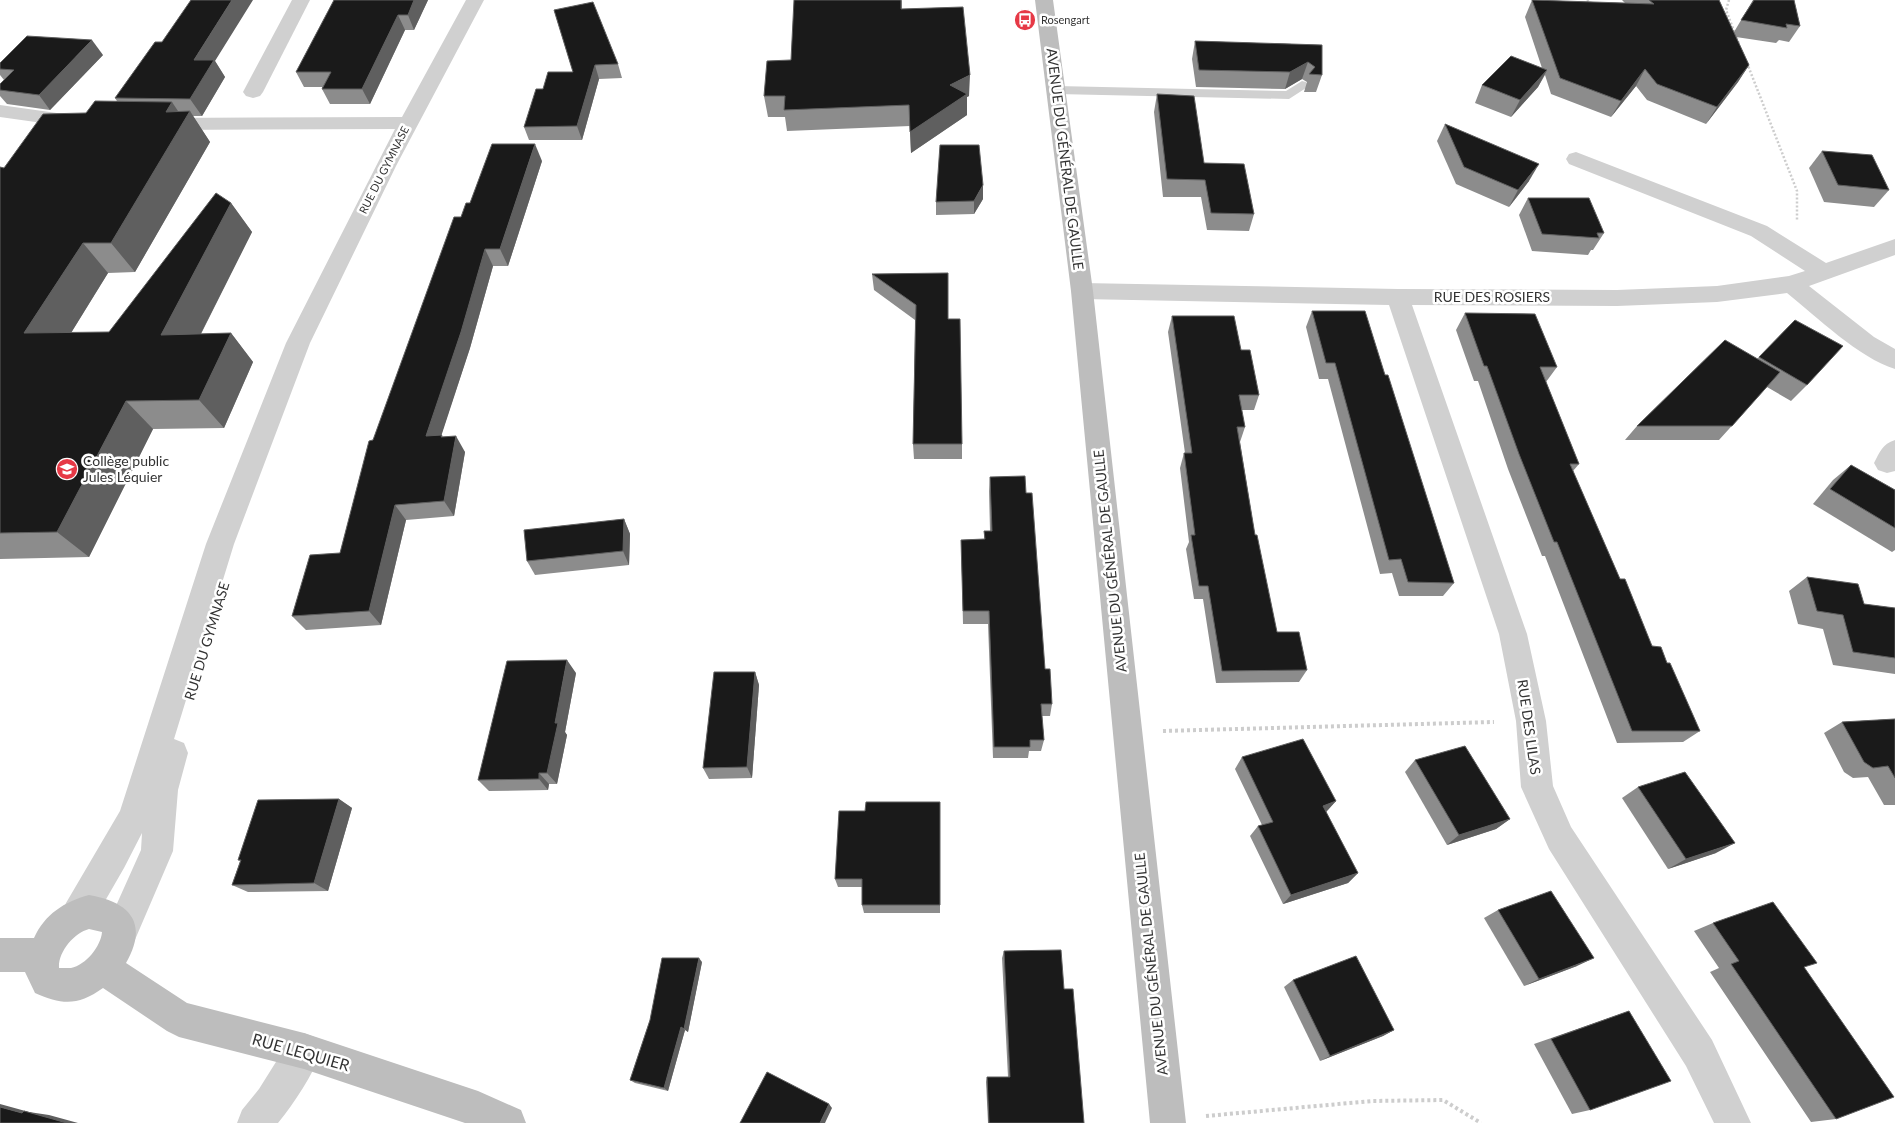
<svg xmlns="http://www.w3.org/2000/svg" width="1895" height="1123" font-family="Lato,sans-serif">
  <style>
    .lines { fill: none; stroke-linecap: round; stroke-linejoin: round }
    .path-far1 { stroke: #cdcdcd; stroke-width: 2.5; stroke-dasharray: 2 2; stroke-linecap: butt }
    .path { stroke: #cdcdcd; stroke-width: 4; stroke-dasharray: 3 3; stroke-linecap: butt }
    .lane { fill: #d0d0d0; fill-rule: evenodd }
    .street { fill: #d0d0d0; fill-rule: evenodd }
    .secondary { fill: #bdbdbd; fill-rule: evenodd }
    .wall { fill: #8c8c8c }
    .shaded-wall { fill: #5f5f5f }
    .building { fill: #1a1a1a; stroke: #5f5f5f }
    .labels { text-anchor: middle; stroke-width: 5; stroke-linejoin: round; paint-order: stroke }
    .far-poi-label { font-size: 11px; fill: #333; stroke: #fff; text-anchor: start }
    .far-street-label { font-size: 11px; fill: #333; stroke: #fff }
    .street-label { font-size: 14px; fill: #333; stroke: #fff }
    .poi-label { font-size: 14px; fill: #333; stroke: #fff; text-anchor: start }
    .near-street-label { font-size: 16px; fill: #333; stroke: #fff }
  </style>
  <rect width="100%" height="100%" fill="#fff"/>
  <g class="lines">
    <g class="path-far1">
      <path d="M1587,0L1592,4"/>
      <path d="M1729,0L1726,10L1739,44"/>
      <path d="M1747,63L1797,191V220"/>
    </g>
    <g class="path">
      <path d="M1163,731L1494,722"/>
      <path d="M1206,1116L1372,1101L1443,1100L1481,1123"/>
    </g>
    <path class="lane" d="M1302,81L1306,82L1308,85L1306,88L1289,99L1057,94L1051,90L1057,86L1286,91Z"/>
    <g class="street">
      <path d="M292,0H310L263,92L260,96L253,98L246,96L243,92Z"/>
      <path d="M466,0H484L396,166L310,343L234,544L174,739L184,743L188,753L178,790L173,851L131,949L119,954L107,949L102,937L141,850L142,833L124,868L90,927L78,932L66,927L61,915L66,903L120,811L206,544L286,343L395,129L161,130L154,128L151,124L154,120L161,118L402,117Z"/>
      <path d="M0,105L78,116L85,118L88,122L85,126L78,128L0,117Z"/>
      <path d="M1576,152L1767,226L1826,263L1895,239V255L1809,286L1874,337L1895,349V369C1859,358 1817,317 1787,293L1717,302L1617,306L1412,305L1527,634L1546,721L1553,786L1571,827L1712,1040L1751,1123H1714L1686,1066L1549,849L1521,787L1516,721L1499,634L1389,305L1082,299L1074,297L1071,291L1074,285L1082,283L1398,289L1617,290L1717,286L1789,276L1805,271L1751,236L1569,164L1566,159L1569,154Z"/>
      <path d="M1895,440V471L1887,473L1878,470L1874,463C1880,452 1882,444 1895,440Z"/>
      <path d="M304,1033L317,1038L322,1051C312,1076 295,1102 278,1123H237L242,1110L259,1089L291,1038Z"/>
    </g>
    <g class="secondary">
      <path d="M1035,0H1053L1093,291L1186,1123H1150L1071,291Z"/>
      <path d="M89,895C130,902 149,923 126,963L187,1003L304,1033L478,1091L521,1110L526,1123H465L304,1069L179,1037L167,1031L103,988C78,1006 62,1005 35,993L25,972H0V938H34C45,914 64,902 89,895ZM89,929L102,932C101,946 86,965 71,968C68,968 63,968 59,968C58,952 74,933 89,929Z"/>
    </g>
  </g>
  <g class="wall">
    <path d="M334,0H428L414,30H405L370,104H330L322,89V87H304L296,72Z"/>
    <path d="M902,0V9L969,96L967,97V115L911,153L910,126L787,131L785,117H768L764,96L791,60Z"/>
    <path d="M1532,0L1625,3L1622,0H1719L1734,32L1753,0H1794L1800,26L1789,42L1779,40L1776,43L1736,37L1749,65L1738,82L1706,124L1647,100L1636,86L1611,117L1551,94L1545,75L1538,87L1511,117L1475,103L1482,85L1542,68L1525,17Z"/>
    <path d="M554,10L618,64L622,78L599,79L582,140H529L524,127L543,89L573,72Z"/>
    <path d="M1195,41L1322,45V75L1316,92H1304L1307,82L1302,79L1285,89L1196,87L1192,59Z"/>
    <path d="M103,55L50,110L7,104L0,96V84L4,80L0,75V63Z"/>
    <path d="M215,61L225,77L202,116H193L210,142L135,272L108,273L71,333L109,332L231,203L252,232L201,334L231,333L253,362L224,428L153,429L89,557L0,559V167L4,168L117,101L115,98Z"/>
    <path d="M1157,94L1204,163L1254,214L1249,231L1207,230L1201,197H1163L1154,112Z"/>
    <path d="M1445,124L1529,181L1509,207L1456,184L1437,141Z"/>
    <path d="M1822,151L1889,190L1874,207L1824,202L1809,168Z"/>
    <path d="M542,161L508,266H493L470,348L441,435L443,437L465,452L454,516L406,520L381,625L306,630L292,616L340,553L373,440L461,217L470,203Z"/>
    <path d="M1528,198L1604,233L1593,250H1591L1588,255L1532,251L1519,215Z"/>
    <path d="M983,199L974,214L936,215V202Z"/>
    <path d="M872,274L948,319L962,444V459H914L913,444L915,320L874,290Z"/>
    <path d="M1312,311L1385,375L1454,583L1443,596H1399L1392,573L1380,574L1328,379H1319L1306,327Z"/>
    <path d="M1465,313L1557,367L1546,382L1579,464L1573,471L1620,579L1652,646L1667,663L1700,731L1683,742L1617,743L1545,556H1542L1508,469L1478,381H1474L1456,330Z"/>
    <path d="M1172,316L1241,350L1259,395L1254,410H1241L1245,427L1240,442L1255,535L1277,632L1307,670L1299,682L1216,683L1203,599H1194L1186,549L1189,542L1180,468L1184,453H1185L1168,332Z"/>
    <path d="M1795,320L1807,385L1791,401L1767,387L1719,440H1625L1637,426L1757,359Z"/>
    <path d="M1851,465L1895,490V550L1892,552L1813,504L1833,480Z"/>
    <path d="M990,477L1026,493L1045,669L1052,704L1050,716H1042L1044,740L1041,751H1029L1028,758H993L988,624H963L961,540L984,539V531H990L989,491Z"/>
    <path d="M624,519L630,534L629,565L535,575L527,561Z"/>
    <path d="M1807,577L1864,604L1895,608V674L1833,665L1823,629L1798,624L1789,591Z"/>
    <path d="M755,672L759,685L752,778L709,779L703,768Z"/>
    <path d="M576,673L565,732L567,735L557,784H549L548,790L489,791L478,780Z"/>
    <path d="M1895,719V805H1884L1868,777L1853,778L1844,772L1824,733L1842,722Z"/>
    <path d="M1242,757L1336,801L1326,812L1358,873L1348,883L1283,904L1250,836L1258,826L1262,825L1235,769Z"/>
    <path d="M1415,760L1510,819L1496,829L1447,845L1405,772Z"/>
    <path d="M1638,787L1716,853L1668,869L1622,798Z"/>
    <path d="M339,799L352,808L328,891L248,892L232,885L240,861L238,860Z"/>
    <path d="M940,802V913H864L862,905V887H838L835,879L865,811Z"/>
    <path d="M1498,910L1577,966L1524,986L1484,918Z"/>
    <path d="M1713,923L1804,967L1836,1119L1811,1122L1710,972L1719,968L1694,931Z"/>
    <path d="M1004,951L1064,989L1084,1123H988L986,1082L987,1077H1008L1002,958Z"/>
    <path d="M702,962L688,1032L685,1030L668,1091L635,1083L630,1080Z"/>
    <path d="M1293,980L1394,1030L1383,1036L1320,1061L1284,987Z"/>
    <path d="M1629,1011L1590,1110L1572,1114L1534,1044Z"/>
  </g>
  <g class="shaded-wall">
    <path d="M232,0H253L215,61L225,77L202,116L190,99L194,60Z"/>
    <path d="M414,0H428L414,30L408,15Z"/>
    <path d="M398,15L405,30L370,104L362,89Z"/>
    <path d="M92,40L103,55L50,110L39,95Z"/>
    <path d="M1308,62L1302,79L1285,89L1290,72Z"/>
    <path d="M595,65L599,79L582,140L577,126Z"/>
    <path d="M1749,65L1738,82L1706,124L1717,107Z"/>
    <path d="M1645,69L1636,86L1611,117L1621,101Z"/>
    <path d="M1547,70L1538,87L1511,117L1520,100Z"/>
    <path d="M970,75L969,96L967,97V115L911,153L910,132L950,85Z"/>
    <path d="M172,102L184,120L190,111L210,142L135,272L111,243L166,112Z"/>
    <path d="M535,144L542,161L508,266L500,249Z"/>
    <path d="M1539,164L1529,181L1509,207L1518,190Z"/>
    <path d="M983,185V199L974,214V201Z"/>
    <path d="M231,203L252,232L186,363L161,335Z"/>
    <path d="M83,243L108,273L53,362L24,333Z"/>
    <path d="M485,249L493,266L470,348L436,452L426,436Z"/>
    <path d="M231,333L253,362L224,428L199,400Z"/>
    <path d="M126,401L153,429L89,557L57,532Z"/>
    <path d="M456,436L465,452L454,516L444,501Z"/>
    <path d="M395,505L406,520L381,625L369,611Z"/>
    <path d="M624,519L630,534L629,565L623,551Z"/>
    <path d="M567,660L576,673L565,732L567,735L557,784L547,773L555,723Z"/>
    <path d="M755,672L759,685L752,778L747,767Z"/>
    <path d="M539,773L549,784L548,790L539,779Z"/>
    <path d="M339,799L352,808L328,891L314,883Z"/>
    <path d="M1336,801L1326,812L1314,817L1323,806Z"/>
    <path d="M1510,819L1496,829L1447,845L1459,835Z"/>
    <path d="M1735,843L1716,853L1668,869L1686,859Z"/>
    <path d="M1358,873L1348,883L1283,904L1291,895Z"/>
    <path d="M699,958L702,962L688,1032L684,1029Z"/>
    <path d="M1594,958L1577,966L1524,986L1539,979Z"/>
    <path d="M681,1027L685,1030L668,1091L664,1088Z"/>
    <path d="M1394,1030L1383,1036L1320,1061L1330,1056Z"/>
    <path d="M0,1104L29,1112L49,1115L78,1123H67L22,1113L0,1107Z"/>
    <path d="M829,1104L832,1108L825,1123H820Z"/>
  </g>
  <g class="building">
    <path d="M191,0H232L194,60H214L190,99L115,98L155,42H162Z"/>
    <path d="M334,0H414L408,15H398L362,89H322L331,72H296Z"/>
    <path d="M794,0H901V9L963,7L970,75L950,85L967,94L910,132L909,105L784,110L785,96H764L767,61L791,60Z"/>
    <path d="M1532,0L1654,4L1649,0H1719L1749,65L1717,107L1657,84L1645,69L1621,101L1560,78Z"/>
    <path d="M1754,0H1794L1800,26L1786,24L1787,28L1741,20Z"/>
    <path d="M593,2L618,64L595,65L577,126L524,127L536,89H543L548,72H573L554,10Z"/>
    <path d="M27,36L92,40L39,95L0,90V84L14,70L0,69V63Z"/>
    <path d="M1195,41L1322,45V75L1309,74L1315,67L1308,62L1290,72L1199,70Z"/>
    <path d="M1511,56L1547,70L1520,100L1482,85Z"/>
    <path d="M1157,94L1194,96L1204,163L1244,164L1254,214L1211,213L1205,180L1167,179Z"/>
    <path d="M95,101L172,102L166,112L190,111L111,243H83L24,333L109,332L216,193L231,203L161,335L231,333L199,400L126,401L57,532L0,533V167L4,168L43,114L86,113Z"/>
    <path d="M1445,124L1539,164L1518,190L1464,167Z"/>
    <path d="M492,144H535L500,249H485L461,332L426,436L442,435L441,437L456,436L444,501L395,505L369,611L292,616L310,555L340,553L369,441L373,440L454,217H461L466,203H470Z"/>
    <path d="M940,145H979L983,185L974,201L936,202Z"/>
    <path d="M1822,151L1872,155L1889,190L1838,185Z"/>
    <path d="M1528,198H1589L1604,233H1597L1599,238L1542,234Z"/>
    <path d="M948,273V319H960L962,444H913L916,305L872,274Z"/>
    <path d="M1312,311H1365L1385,375H1388L1454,583L1408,582L1401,559L1389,560L1335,363H1326Z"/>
    <path d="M1465,313L1535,314L1557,367H1540L1579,464H1570L1620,579H1625L1652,646L1661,647L1667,663H1670L1700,731H1632L1557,542H1554L1519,454L1487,366H1484Z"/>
    <path d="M1172,316H1234L1241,350H1250L1259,395H1239L1245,427H1237L1255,535H1257L1277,632H1299L1307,670L1222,671L1208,586H1199L1191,535H1195L1184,453H1192Z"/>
    <path d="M1795,320L1843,346L1807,385L1759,357Z"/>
    <path d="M1725,340L1780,372L1732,426H1637Z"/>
    <path d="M1851,465L1895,490V528L1830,489Z"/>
    <path d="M1025,476L1026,493H1032L1045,669H1050L1052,704H1041L1044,740H1030V747H994L989,611H963L961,540L985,539L984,531H992L990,477Z"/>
    <path d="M624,519L623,551L527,561L524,530Z"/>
    <path d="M1807,577L1858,584L1864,604L1895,608V658L1853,652L1843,615L1817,611Z"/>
    <path d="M567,660L555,723H558L547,773H539V779L478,780L507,661Z"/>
    <path d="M714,672H755L747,767L703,768Z"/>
    <path d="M1895,719V778L1888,766L1873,768L1864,762L1842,722Z"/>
    <path d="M1303,739L1336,801L1323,806L1358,873L1291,895L1258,826L1273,822L1242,757Z"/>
    <path d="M1465,746L1510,819L1459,835L1415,760Z"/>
    <path d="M1685,772L1735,843L1686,859L1638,787Z"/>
    <path d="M339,799L314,883L232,885L241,860H238L258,800Z"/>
    <path d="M866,802H940V905H862V879H835L839,811H865Z"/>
    <path d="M1551,891L1594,958L1539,979L1498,910Z"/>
    <path d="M1773,902L1817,963L1804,967L1894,1097L1836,1119L1731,964L1739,961L1713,923Z"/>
    <path d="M1061,950L1064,989H1073L1084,1123H989L987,1077H1010L1004,951Z"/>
    <path d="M1356,956L1394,1030L1330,1056L1293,980Z"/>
    <path d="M662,958H699L684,1029L681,1027L664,1088L630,1080L650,1020Z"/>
    <path d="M1629,1011L1671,1081L1590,1110L1551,1039Z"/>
    <path d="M767,1072L829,1104L820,1123H740Z"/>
    <path d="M0,1107L22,1113L24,1111L67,1123H0Z"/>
  </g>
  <defs>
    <g id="bus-disc" transform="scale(1.125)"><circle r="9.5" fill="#e63946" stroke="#fff"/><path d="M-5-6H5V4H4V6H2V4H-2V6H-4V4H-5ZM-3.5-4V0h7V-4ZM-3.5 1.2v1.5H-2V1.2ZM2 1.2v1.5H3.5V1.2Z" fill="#fff"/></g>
    <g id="school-disc" transform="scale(1.125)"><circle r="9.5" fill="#e63946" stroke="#fff"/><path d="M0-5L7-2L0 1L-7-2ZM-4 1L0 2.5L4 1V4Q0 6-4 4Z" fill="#fff"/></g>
  </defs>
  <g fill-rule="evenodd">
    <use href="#bus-disc" x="1025" y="20"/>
    <use href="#school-disc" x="67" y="469"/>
  </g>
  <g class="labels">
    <g class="far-poi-label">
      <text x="1041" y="24">Rosengart</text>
    </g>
    <g class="far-street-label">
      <text transform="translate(384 170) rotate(-63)" y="4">RUE DU GYMNASE</text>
    </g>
    <g class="street-label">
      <text transform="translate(1065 159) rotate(83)" y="5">AVENUE DU GÉNÉRAL DE GAULLE</text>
      <text x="1492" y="302">RUE DES ROSIERS</text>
      <text transform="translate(1110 561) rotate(-96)" y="5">AVENUE DU GÉNÉRAL DE GAULLE</text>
      <text transform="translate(207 641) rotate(-73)" y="5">RUE DU GYMNASE</text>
      <text transform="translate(1529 727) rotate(82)" y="5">RUE DES LILAS</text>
      <text transform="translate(1151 964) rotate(-96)" y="5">AVENUE DU GÉNÉRAL DE GAULLE</text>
    </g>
    <g class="poi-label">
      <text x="83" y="466">Collège public<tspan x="83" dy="16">Jules Léquier</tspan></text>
    </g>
    <g class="near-street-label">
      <text transform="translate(301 1052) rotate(16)" y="6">RUE LEQUIER</text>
    </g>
  </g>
</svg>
